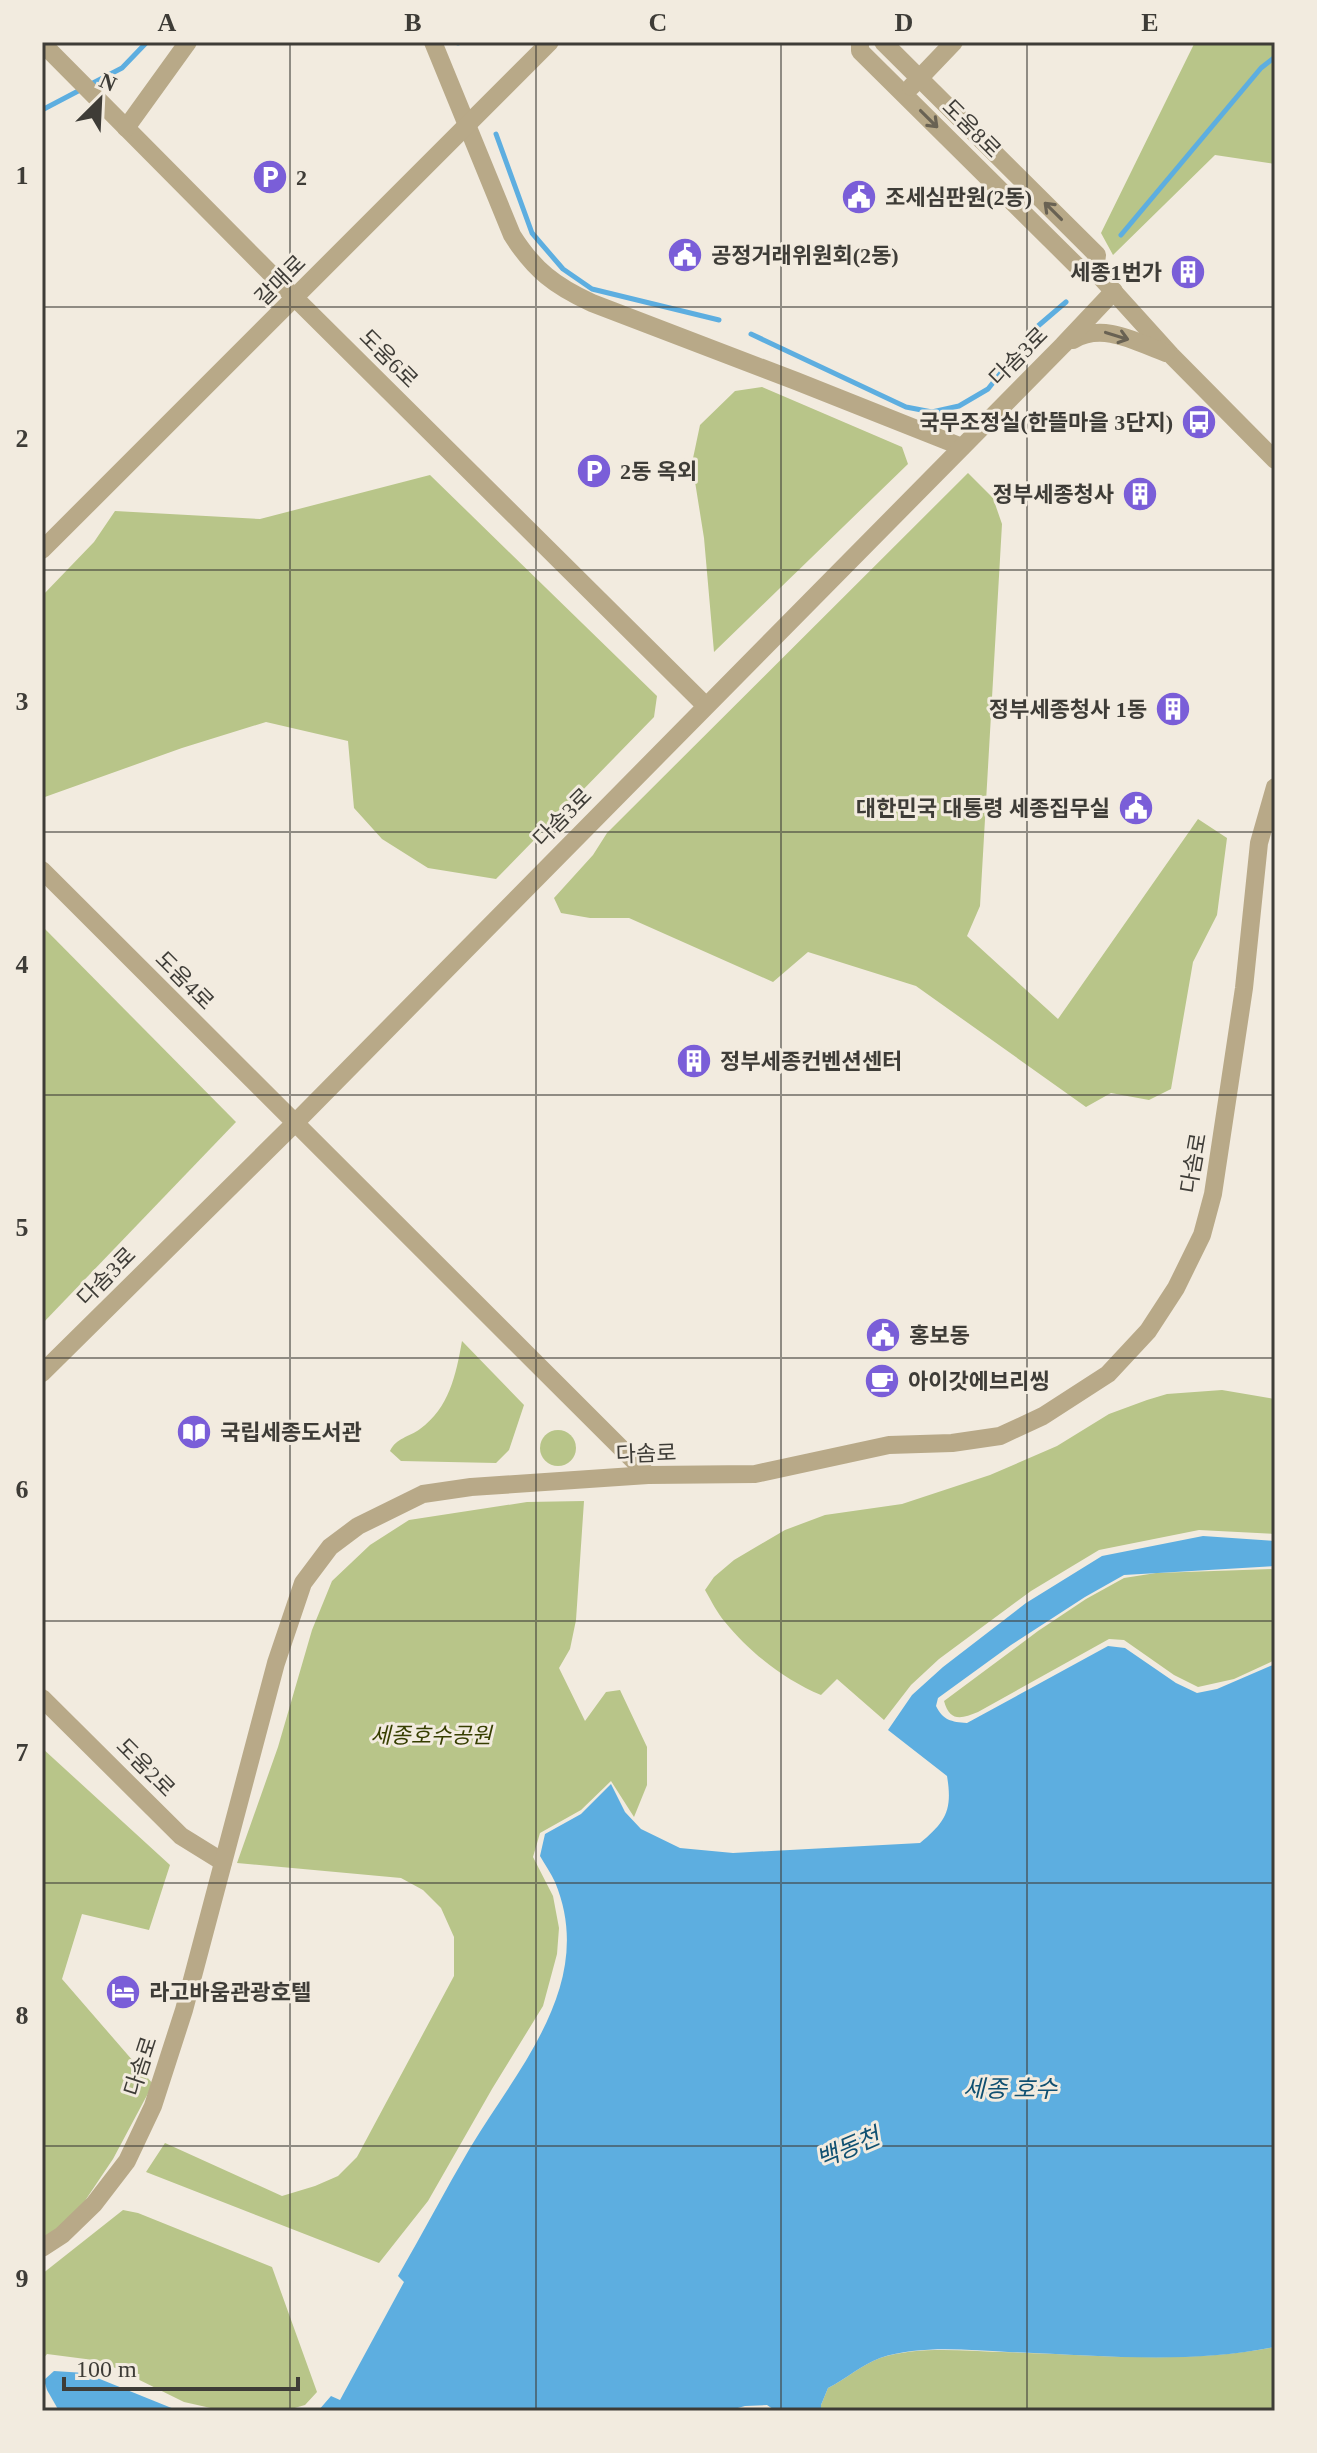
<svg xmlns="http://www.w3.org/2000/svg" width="1317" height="2453" font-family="'Times New Roman','Noto Sans KR',serif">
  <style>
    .green { fill: #b8c589 }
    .water { fill: #5daee0 }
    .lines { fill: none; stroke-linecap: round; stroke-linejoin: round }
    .stream { stroke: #5daee0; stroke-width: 5 }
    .minor { stroke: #b8a988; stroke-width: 18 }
    .oneway { stroke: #696253 }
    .grid { fill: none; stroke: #3e3c37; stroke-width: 2; stroke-opacity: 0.55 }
    .labels { text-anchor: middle; stroke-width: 6; stroke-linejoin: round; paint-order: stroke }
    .street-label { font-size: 22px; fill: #3e3c37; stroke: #f2ebdf }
    .poi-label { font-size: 22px; font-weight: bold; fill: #3e3c37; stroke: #f2ebdf; text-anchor: start }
    .park-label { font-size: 22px; font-style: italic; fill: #363e00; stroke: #f2ebdf }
    .water-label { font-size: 24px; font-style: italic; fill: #105071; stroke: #f2ebdf }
    .neatline { fill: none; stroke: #3e3c37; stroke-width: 3 }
    .grid-label { font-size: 26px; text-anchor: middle; font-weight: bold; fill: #3e3c37 }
  </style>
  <rect width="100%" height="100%" fill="#f2ebdf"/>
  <g class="green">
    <path d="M1195,42H1275V164L1215,155L1113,255L1101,233Z"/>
    <path d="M762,387L902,447L908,464L714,652L704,538L692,463L700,425L735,391Z"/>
    <path d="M968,473L993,498L1002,524L980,906L967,936L1058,1019L1198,819L1227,838L1217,915L1193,962L1171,1089L1149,1100L1111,1093L1086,1107L916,986L808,952L773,982L629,918H590L561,913L554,898L593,855L607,833Z"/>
    <path d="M430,475L657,696L654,717L496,879L428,868L382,839L354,808L348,741L266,722L182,748L42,798V596L94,542L115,511L260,519Z"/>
    <path d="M42,926L236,1122L42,1324Z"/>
    <path d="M462,1341L524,1405L509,1450L496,1463L401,1461L390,1451C396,1438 409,1437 420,1429C449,1408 456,1375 462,1341Z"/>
    <path d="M1222,1390L1275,1399V1534L1199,1530L1099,1550L1031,1591L939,1659L911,1685L884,1720L837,1679L821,1695C785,1680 749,1652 725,1622C717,1613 711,1600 705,1590L714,1577L734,1560L785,1530L825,1515L902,1504L990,1475L1057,1446L1109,1414L1147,1400L1167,1394Z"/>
    <circle cx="558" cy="1448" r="18"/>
    <path d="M584,1501L576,1620L570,1649L559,1668L585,1721L606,1692L620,1690L647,1747V1785L634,1817L611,1781L581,1810L540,1833L533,1857L553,1896L559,1928L557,1954L543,2006L492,2089L428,2201L379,2263L146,2172L165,2143L282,2196L315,2186L338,2176L357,2157L454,1976V1937L441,1908L423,1890L401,1878L237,1863L278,1747L312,1630L332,1581L370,1545L409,1520L527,1502Z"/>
    <path d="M1275,1569V1660L1234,1679L1198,1687L1174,1675L1124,1640L1109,1639L978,1712C961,1719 950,1722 944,1701L1038,1631L1086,1599L1124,1578L1156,1573Z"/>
    <path d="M42,1748L170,1865L149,1930L82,1914L62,1979L153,2084L113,2159L62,2235L42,2245Z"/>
    <path d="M123,2210L138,2213L272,2267L317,2392L305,2405L284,2411H224L184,2402L101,2361L47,2354L42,2360V2274Z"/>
    <path d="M1275,2347V2411H821V2405L828,2388C846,2379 861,2365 880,2358C919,2346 962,2351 1001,2352C1091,2354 1187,2365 1275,2347Z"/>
  </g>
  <g class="water">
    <path d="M1203,1536L1275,1541V1566L1124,1575L1085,1597L1011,1645L938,1698L936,1706C943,1720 951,1722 967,1723L1108,1646L1125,1648L1176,1683L1197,1693L1217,1689L1275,1664V2347C1188,2365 1096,2355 1008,2352C966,2350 920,2345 880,2358C861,2365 846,2379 828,2388L821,2405V2411H776L767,2405L745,2406L727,2411H318L331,2396L340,2400L404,2282L398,2276C423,2233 445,2190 470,2148C518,2068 597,1983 555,1882C551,1873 545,1865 540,1856L545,1834L581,1814L611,1784L625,1812L641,1829L680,1848L733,1853L920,1843C945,1822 953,1811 947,1776L888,1730L912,1695L943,1667L1026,1603L1102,1556Z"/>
    <path d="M54,2371L85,2373L179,2411H59L47,2390L44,2380Z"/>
  </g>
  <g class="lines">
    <g class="stream">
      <path d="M458,43V42"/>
      <path d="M91,84L122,68L147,42"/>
      <path d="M42,110L82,89"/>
      <path d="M496,134L532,233L563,269L592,289L719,320"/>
      <path d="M1121,235L1261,68L1275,57"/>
      <path d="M751,334L906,407L932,412L959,406L988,389L1038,326L1066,302"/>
    </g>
    <g class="minor">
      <path d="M433,42L512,235C534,270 555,286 592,303L796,381L962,447"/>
      <path d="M860,42V51L1080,269L1095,271L1171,355L1275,460"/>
      <path d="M883,42L1097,255L1095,271"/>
      <path d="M42,43L295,298L705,705"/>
      <path d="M911,87L954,42"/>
      <path d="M126,128L188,42"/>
      <path d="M1073,340C1103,322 1136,342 1166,353"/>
      <path d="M42,550L550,42"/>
      <path d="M42,870L648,1475"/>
      <path d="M42,1373L294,1124L1063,345L1114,291"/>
      <path d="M42,1698L181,1836L223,1862"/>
      <path d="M42,2248L62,2235L94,2204L127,2161L153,2106L184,2010L276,1663L303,1583L330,1547L358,1526L423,1494L471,1487L648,1475L755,1474L889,1445L952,1443L1000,1436L1043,1416L1108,1374L1148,1331L1176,1288L1202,1235L1213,1194L1244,988L1259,843L1275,787"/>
    </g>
  </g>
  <defs><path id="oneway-shaft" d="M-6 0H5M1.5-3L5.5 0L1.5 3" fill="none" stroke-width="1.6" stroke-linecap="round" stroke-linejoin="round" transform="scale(2)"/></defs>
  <g class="oneway">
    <use href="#oneway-shaft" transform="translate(929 119) rotate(45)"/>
    <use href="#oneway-shaft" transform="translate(1053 211) rotate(-135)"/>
    <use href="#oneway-shaft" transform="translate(1117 336) rotate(17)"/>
  </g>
  <path class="grid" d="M290,42V2411M536,42V2411M781,42V2411M1027,42V2411M42,307H1275M42,570H1275M42,832H1275M42,1095H1275M42,1358H1275M42,1621H1275M42,1883H1275M42,2146H1275"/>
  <defs>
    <g id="parking-disc" transform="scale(1.8)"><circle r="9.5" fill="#7a5ed8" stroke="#f2ebdf"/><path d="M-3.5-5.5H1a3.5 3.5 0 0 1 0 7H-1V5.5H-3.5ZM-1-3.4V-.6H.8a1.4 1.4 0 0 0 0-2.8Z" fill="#fff"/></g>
    <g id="civic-disc" transform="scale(1.8)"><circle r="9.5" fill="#7a5ed8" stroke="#f2ebdf"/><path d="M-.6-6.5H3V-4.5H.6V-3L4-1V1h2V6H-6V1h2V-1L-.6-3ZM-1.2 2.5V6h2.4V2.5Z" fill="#fff"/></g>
    <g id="building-disc" transform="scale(1.8)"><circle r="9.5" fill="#7a5ed8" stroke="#f2ebdf"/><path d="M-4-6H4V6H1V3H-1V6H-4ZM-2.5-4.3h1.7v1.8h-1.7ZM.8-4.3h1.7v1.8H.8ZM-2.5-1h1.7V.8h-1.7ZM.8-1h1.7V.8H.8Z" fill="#fff"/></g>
    <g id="bus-disc" transform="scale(1.8)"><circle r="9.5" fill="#7a5ed8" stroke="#f2ebdf"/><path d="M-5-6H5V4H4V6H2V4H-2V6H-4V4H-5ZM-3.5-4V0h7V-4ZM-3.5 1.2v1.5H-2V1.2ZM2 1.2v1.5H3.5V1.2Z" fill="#fff"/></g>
    <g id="cafe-disc" transform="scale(1.8)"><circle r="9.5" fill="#7a5ed8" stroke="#f2ebdf"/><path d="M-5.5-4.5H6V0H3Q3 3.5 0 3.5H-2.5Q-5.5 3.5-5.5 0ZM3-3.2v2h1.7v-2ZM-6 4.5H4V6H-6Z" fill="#fff"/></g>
    <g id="library-disc" transform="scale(1.8)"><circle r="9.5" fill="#7a5ed8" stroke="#f2ebdf"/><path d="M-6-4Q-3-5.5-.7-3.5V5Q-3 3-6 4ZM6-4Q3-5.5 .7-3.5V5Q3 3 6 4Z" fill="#fff"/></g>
    <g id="hotel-disc" transform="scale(1.8)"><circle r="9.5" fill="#7a5ed8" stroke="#f2ebdf"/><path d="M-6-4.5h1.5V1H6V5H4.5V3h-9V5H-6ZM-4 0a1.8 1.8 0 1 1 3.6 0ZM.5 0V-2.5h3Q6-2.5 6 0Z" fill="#fff"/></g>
  </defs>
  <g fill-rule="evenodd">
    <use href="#parking-disc" x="270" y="177"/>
    <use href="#civic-disc" x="859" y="197"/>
    <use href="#civic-disc" x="685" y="255"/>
    <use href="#building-disc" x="1188" y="272"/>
    <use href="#bus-disc" x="1199" y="422"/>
    <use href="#parking-disc" x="594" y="471"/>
    <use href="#building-disc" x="1140" y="494"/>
    <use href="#building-disc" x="1173" y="709"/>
    <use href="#civic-disc" x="1136" y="808"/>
    <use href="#building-disc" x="694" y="1061"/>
    <use href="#civic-disc" x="883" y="1335"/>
    <use href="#cafe-disc" x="882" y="1381"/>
    <use href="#library-disc" x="194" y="1432"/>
    <use href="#hotel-disc" x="123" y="1992"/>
  </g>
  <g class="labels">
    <g class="street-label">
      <text transform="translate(972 128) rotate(45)" y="8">도움8로</text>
      <text transform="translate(280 280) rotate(-45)" y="8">갈매로</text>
      <text transform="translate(1018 356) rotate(-45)" y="8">다솜3로</text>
      <text transform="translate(389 358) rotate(45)" y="8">도움6로</text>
      <text transform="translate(562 817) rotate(-45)" y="8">다솜3로</text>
      <text transform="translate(185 980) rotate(45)" y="8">도움4로</text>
      <text transform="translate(1193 1163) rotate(-80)" y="8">다솜로</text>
      <text transform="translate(106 1276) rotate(-45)" y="8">다솜3로</text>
      <text transform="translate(646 1453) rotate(-2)" y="8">다솜로</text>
      <text transform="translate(146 1767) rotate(45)" y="8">도움2로</text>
      <text transform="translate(140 2066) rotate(-72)" y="8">다솜로</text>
    </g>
    <g class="poi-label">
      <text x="296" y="185">2</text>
      <text x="885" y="205">조세심판원(2동)</text>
      <text x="711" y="263">공정거래위원회(2동)</text>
      <text x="1162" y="280" text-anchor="end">세종1번가</text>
      <text x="1173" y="430" text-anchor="end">국무조정실(한뜰마을 3단지)</text>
      <text x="620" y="479">2동 옥외</text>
      <text x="1114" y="502" text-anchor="end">정부세종청사</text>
      <text x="1147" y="717" text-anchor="end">정부세종청사 1동</text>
      <text x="1110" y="816" text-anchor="end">대한민국 대통령 세종집무실</text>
      <text x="720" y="1069">정부세종컨벤션센터</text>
      <text x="909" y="1343">홍보동</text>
      <text x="908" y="1389">아이갓에브리씽</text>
      <text x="220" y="1440">국립세종도서관</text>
      <text x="149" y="2000">라고바움관광호텔</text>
    </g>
    <g class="park-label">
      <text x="431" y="1743">세종호수공원</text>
    </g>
    <g class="water-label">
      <text x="1010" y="2097">세종 호수</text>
      <text transform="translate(848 2148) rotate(-23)" y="8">백동천</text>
    </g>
  </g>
  <rect width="1317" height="2453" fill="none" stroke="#f2ebdf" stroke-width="88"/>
  <g transform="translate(100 100) rotate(24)" stroke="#f2ebdf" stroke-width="6" paint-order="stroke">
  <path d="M0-6L14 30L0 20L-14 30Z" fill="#3e3c37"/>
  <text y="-12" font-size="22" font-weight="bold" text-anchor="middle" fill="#3e3c37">N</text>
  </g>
  <path d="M64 2377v12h234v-12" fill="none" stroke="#3e3c37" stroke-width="4"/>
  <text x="76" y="2377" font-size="24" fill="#3e3c37" stroke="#f2ebdf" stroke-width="6" paint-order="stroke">100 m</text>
  <rect x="44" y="44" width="1229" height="2365" class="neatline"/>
  <g class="grid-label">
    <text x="167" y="31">A</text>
    <text x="413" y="31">B</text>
    <text x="658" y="31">C</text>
    <text x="904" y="31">D</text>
    <text x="1150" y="31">E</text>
    <text x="22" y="184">1</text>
    <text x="22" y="447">2</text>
    <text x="22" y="710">3</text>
    <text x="22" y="973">4</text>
    <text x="22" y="1236">5</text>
    <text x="22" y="1498">6</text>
    <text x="22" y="1761">7</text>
    <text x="22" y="2024">8</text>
    <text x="22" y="2287">9</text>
  </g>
</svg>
